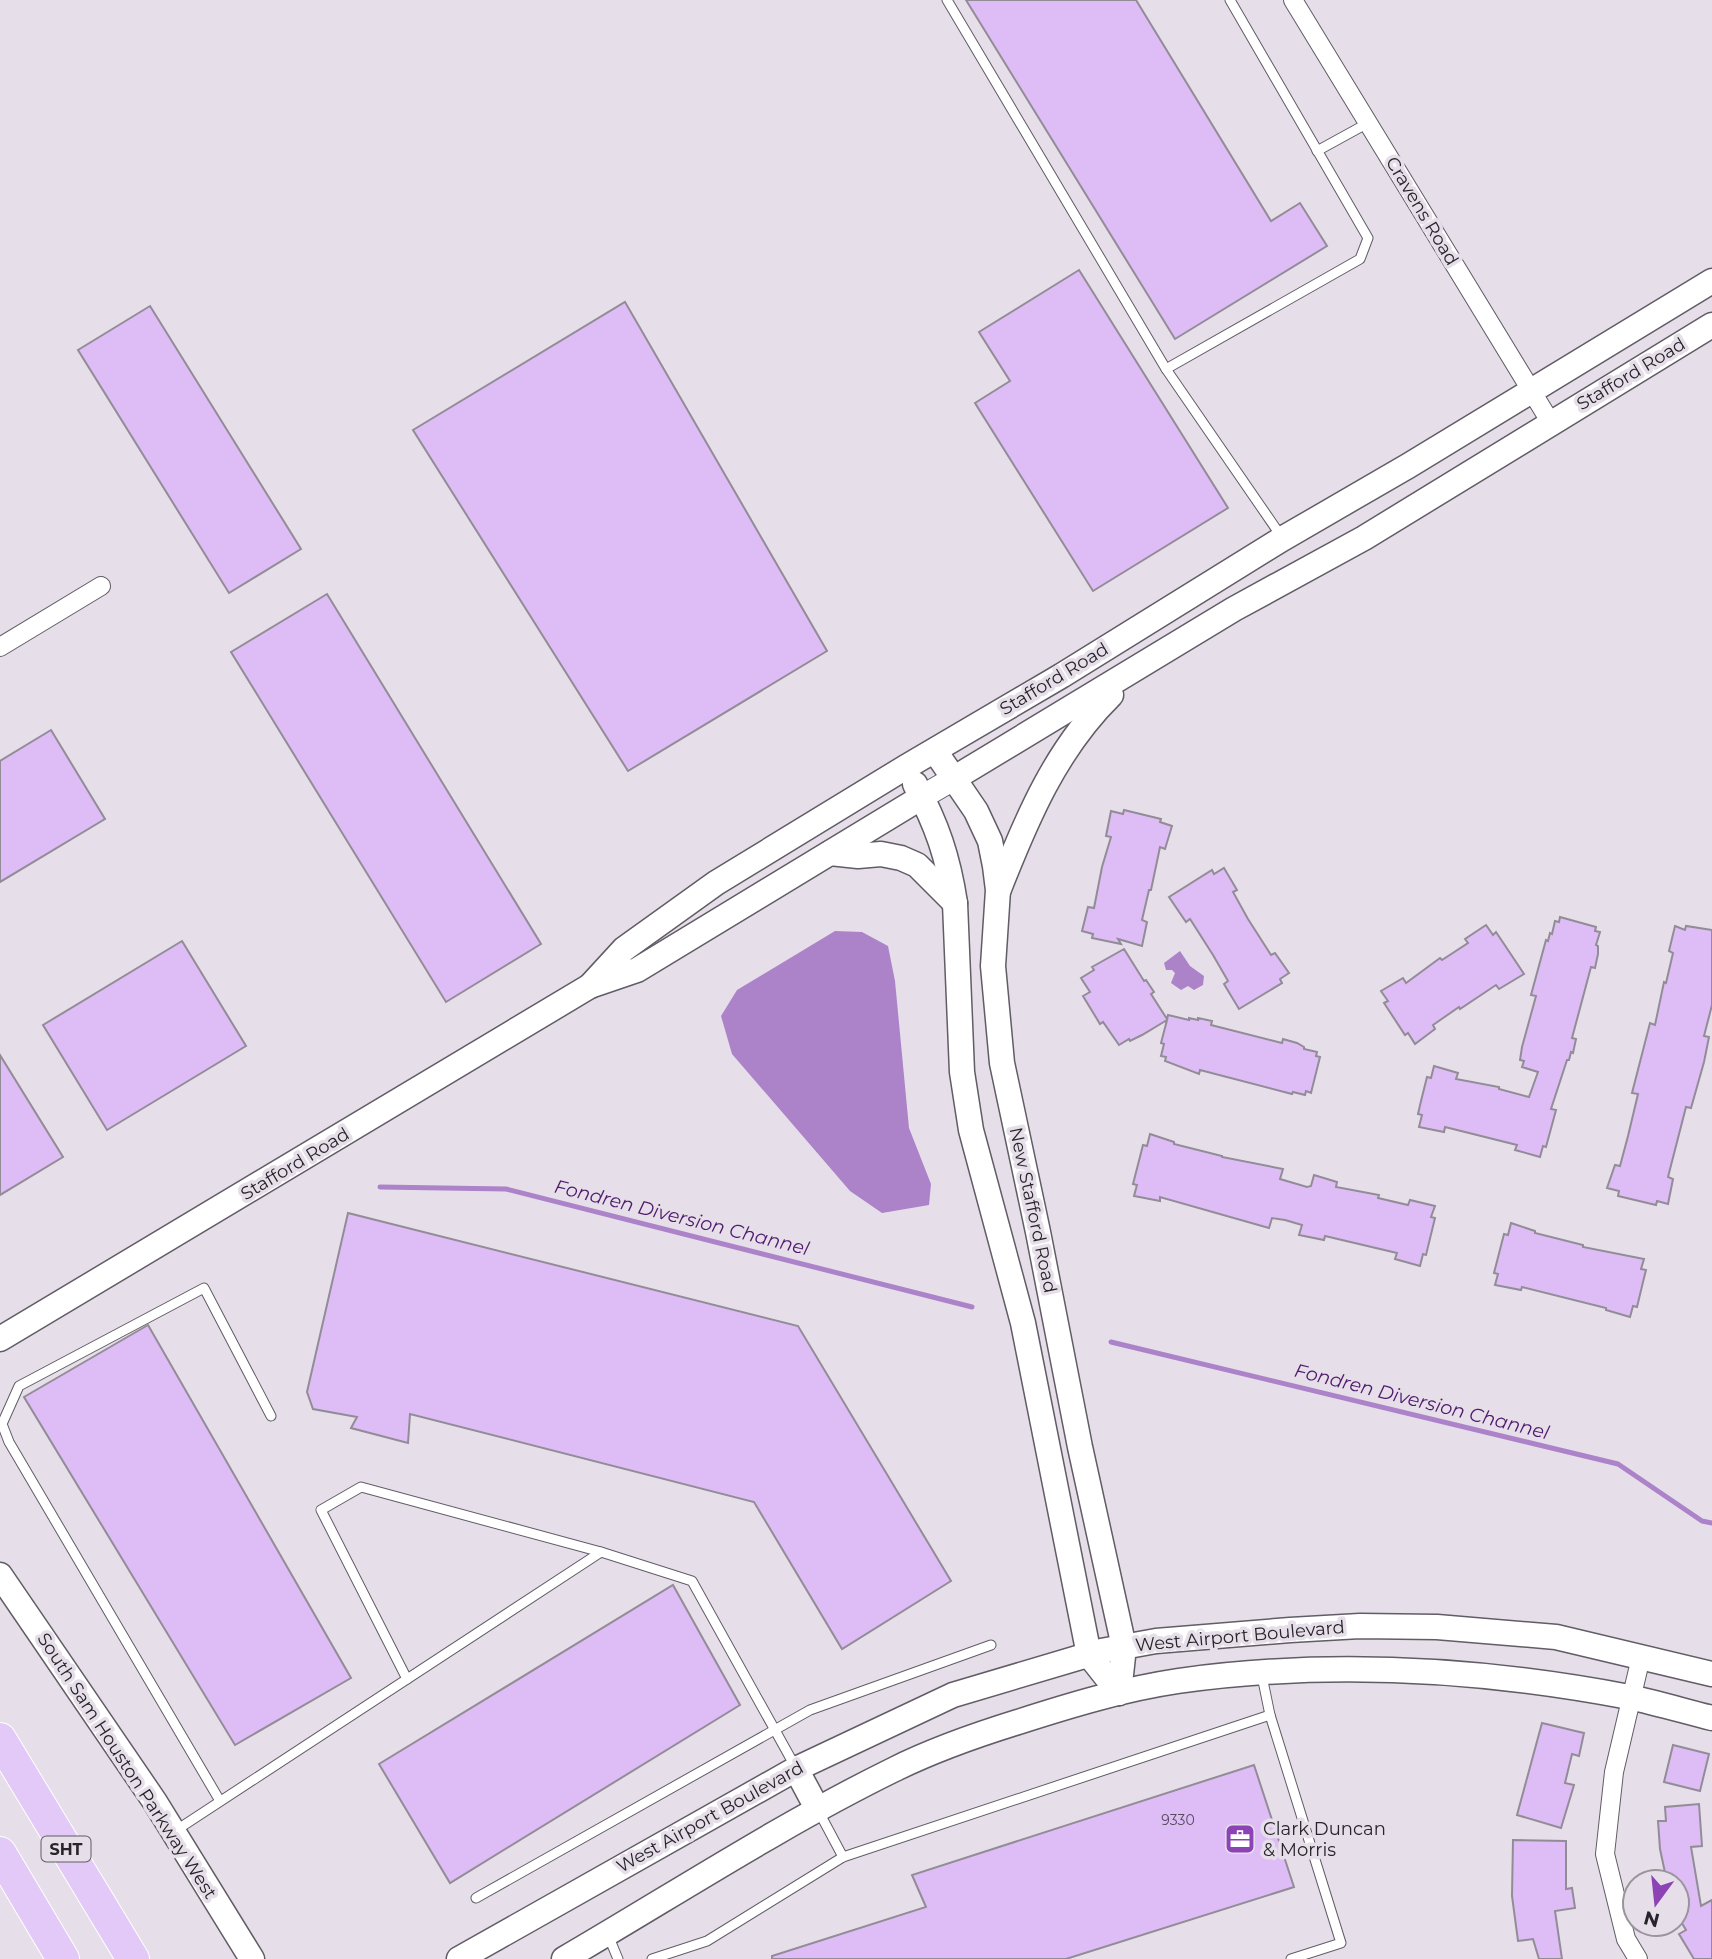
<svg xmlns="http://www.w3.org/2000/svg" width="1712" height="1959" font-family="Montserrat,sans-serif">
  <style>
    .water { fill: #ac83c8 }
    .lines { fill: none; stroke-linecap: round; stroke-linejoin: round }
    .stream { stroke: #ac83c8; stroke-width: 5 }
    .building { fill: #debdf7; stroke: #928c97; stroke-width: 2 }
    .service-casing { stroke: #615c65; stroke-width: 11 }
    .minor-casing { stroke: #615c65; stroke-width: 20 }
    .tertiary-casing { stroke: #615c65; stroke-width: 25 }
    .secondary-casing { stroke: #615c65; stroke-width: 27 }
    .motorway-casing { stroke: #fff; stroke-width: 34 }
    .service { stroke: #fff; stroke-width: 9 }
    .minor { stroke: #fff; stroke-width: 18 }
    .tertiary { stroke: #fff; stroke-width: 23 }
    .secondary { stroke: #fff; stroke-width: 24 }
    .motorway { stroke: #e3c9f8; stroke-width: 32 }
    .labels { text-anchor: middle; stroke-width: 7; stroke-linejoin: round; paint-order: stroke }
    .number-label { font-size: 14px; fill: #554b5c }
    .shield { fill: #e6dfea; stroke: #605d63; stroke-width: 2 }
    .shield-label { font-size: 16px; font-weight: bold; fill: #272529 }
    .street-label { font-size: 18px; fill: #272529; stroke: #e6dfea }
    .poi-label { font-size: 18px; fill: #272529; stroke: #e6dfea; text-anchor: start }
    .water-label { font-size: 19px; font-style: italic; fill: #4f1a6c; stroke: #e6dfea }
  </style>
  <rect width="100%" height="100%" fill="#e6dfea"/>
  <g class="water">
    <path d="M835,931L862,932L888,946L895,981L909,1128L931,1184L929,1205L882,1213L850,1191L732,1054L721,1016L737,990Z"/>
    <path d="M1180,951L1190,966L1204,976L1203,985L1194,990L1188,986L1181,990L1171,983L1175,973L1172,970H1166L1164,963Z"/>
  </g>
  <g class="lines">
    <g class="stream">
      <path d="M380,1187L506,1189L972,1307"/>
      <path d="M1111,1342L1618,1464L1702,1521L1712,1523"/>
    </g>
  </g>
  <g class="building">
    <path d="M966,0H1136L1271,221L1300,203L1327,246L1175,339Z"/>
    <path d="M1079,270L1228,508L1093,591L975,403L1010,381L979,332Z"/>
    <path d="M625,302L827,651L628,771L413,430Z"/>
    <path d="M150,306L301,549L229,593L78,350Z"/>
    <path d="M327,594L541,944L446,1002L231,652Z"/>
    <path d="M51,730L105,819L0,882V761Z"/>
    <path d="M1124,810L1161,819L1160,822L1172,826L1165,849L1160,847L1151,890H1149L1142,920L1147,922L1142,946L1118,939L1121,944L1092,938L1093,934L1082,931L1088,907L1094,908L1102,867L1111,837L1106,836L1111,811L1123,814Z"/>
    <path d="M1224,868L1237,890L1233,892L1248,919L1271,955L1275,953L1289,973L1280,979L1282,983L1239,1009L1224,984L1228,981L1213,955L1190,919L1186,922L1169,897L1212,870L1214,874Z"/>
    <path d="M1560,917L1596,927L1595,931L1600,932L1596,945L1598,946V954L1595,968L1591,967L1572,1038L1576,1039L1573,1053L1571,1052L1569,1060H1567L1551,1109L1556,1110L1546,1147L1543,1146L1540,1157L1515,1150L1517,1145L1445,1127L1444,1132L1419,1127L1422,1115L1418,1114L1421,1101L1427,1077L1431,1078L1434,1066L1458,1073L1456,1079L1499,1087V1089L1529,1097L1538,1072L1522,1067L1524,1061L1520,1060L1522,1047L1536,996L1531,995L1546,940L1548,941L1550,933L1552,934L1555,921L1559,922Z"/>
    <path d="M1486,925L1493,935L1496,932L1524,974L1499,989L1496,985L1460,1009L1459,1007L1433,1025L1435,1029L1415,1044L1408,1033L1405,1035L1384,1003L1388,1001L1381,991L1403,978L1406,983L1440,958L1442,960L1468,943L1465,939Z"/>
    <path d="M1675,926L1685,930L1686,926L1712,930V1005L1704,1036L1709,1037L1704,1062L1691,1108L1686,1107L1668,1177L1673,1179L1668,1204L1657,1201L1656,1205L1618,1196L1619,1191L1607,1188L1615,1165L1620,1166L1628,1136L1638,1094L1632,1093L1650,1023L1655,1025L1664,982L1666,983L1673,953L1669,951Z"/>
    <path d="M182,941L246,1046L107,1130L43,1025Z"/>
    <path d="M1124,949L1144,981L1146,980L1154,992L1151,994L1167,1019L1168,1015L1189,1020V1018L1198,1020V1018L1212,1021L1211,1025L1282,1043L1283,1039L1297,1043L1304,1047V1049L1317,1052L1316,1056L1320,1057L1311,1093L1306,1091L1305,1095L1293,1092L1292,1094L1200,1070L1199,1074L1165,1061L1166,1057L1161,1056L1164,1044L1161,1043L1167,1020L1142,1035L1130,1041L1129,1039L1119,1045L1103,1022L1100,1024L1083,996L1090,992L1081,978L1094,970L1092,967Z"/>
    <path d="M0,1055L63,1157L0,1195Z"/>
    <path d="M1150,1134L1174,1142V1144L1222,1156V1157L1283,1169L1280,1179L1307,1187L1311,1186L1314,1175L1337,1182L1336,1187L1379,1195L1378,1198L1408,1205L1410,1200L1435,1206L1431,1217L1435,1218L1426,1255L1423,1254L1420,1266L1395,1259L1397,1253L1325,1236L1324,1240L1299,1235L1302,1225L1285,1220L1272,1218L1269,1228L1160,1197V1201L1134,1196L1137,1185L1133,1184L1143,1145L1147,1146Z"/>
    <path d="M348,1213L798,1326L951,1581L842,1649L754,1502L410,1414L408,1443L351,1428L357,1417L313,1409L307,1392Z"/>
    <path d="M1511,1223L1535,1231V1233L1583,1245V1247L1644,1259L1641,1269L1646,1270L1643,1282L1637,1307L1633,1306L1630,1317L1606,1310V1308L1522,1287L1521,1290L1495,1285L1498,1274L1494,1273L1504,1234L1508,1235Z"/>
    <path d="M148,1325L351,1678L235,1745L24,1397Z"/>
    <path d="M673,1585L740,1705L450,1883L379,1764Z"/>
    <path d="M1542,1723L1584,1733L1579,1756L1572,1754L1565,1783L1574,1785L1561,1828L1517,1815Z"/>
    <path d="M1673,1745L1709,1754L1700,1791L1664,1782Z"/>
    <path d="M1254,1765L1294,1887L1066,1959H772V1956L926,1907L912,1875Z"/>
    <path d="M1699,1804L1702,1846L1691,1847L1701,1906L1712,1900V1959H1694L1679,1934L1686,1930L1677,1915V1882H1667L1660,1849L1658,1821H1666L1665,1807Z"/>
    <path d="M1513,1840L1566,1841V1889L1572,1888L1575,1908L1555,1911L1562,1959H1539L1533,1939L1518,1941L1512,1896Z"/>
  </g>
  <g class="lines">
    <g class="service-casing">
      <g id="service">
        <path d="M947,0L1166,369L1281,536"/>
        <path d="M1317,151L1368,123"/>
        <path d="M1166,369L1360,259L1368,238L1230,0"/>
        <path d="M1262,1676L1270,1715"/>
        <path d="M407,1679L321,1510L361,1487L601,1552"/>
        <path d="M220,1801L9,1442L2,1424L19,1386L204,1288L271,1416"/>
        <path d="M819,1812L843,1857"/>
        <path d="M175,1831L601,1552L692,1581L796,1768"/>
        <path d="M476,1898L810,1710L991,1645"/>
        <path d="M608,1935L618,1959"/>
        <path d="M652,1959L707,1941L843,1857L1270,1715L1341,1943L1291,1959"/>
      </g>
    </g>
    <g class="minor-casing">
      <g id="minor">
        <path d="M1293,0L1551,423"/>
        <path d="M0,647L101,586"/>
        <path d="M1638,1959L1626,1939L1605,1854L1614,1772L1641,1657"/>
      </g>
    </g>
    <g class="tertiary-casing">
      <path id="tertiary" d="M922,797L953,779"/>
    </g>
    <g class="secondary-casing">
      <g id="secondary">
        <path d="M935,751L976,811L990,841L995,866L998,890L993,966L1002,1063L1038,1232L1080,1447L1124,1647L1119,1693"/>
        <path d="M953,779L1234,609L1364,538L1712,325"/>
        <path d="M915,784C937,825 948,857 955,903L962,1072L971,1130L1023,1323L1089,1655L1119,1693"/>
        <path d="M830,853L858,856L881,854L901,858L917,865L955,903"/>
        <path d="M999,889C1027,818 1056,749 1111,695"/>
        <path d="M590,986L624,949L716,883L906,767L1061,676L1282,539L1408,466L1712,281"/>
        <path d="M0,1339L590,986L637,970L922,797"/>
        <path d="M0,1575L155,1802L252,1959"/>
        <path d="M796,1769L818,1810"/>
        <path d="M459,1959L796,1769L953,1695L1101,1651L1156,1641L1290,1630L1360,1626L1437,1627L1556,1637L1712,1674"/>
        <path d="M564,1959C672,1896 781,1825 893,1770C933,1750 976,1735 1018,1722C1071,1705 1124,1689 1178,1681C1327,1660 1482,1669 1629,1697C1657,1703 1684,1711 1712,1718"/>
      </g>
    </g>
    <g class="motorway-casing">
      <g id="motorway">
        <path d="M0,1739L133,1959"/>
        <path d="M0,1853L63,1959"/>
      </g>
    </g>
    <use href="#service" class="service"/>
    <use href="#minor" class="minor"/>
    <use href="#tertiary" class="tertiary"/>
    <use href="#secondary" class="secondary"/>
    <use href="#motorway" class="motorway"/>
  </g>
  <defs>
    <g id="office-square" transform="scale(1.575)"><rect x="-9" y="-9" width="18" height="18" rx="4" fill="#8b43b5" stroke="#e6dfea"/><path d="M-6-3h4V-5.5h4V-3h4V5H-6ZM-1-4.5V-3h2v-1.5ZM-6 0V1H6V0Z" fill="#fff"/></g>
  </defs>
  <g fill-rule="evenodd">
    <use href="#office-square" x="1240" y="1839"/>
  </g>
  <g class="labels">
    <g class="number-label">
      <text x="1178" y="1825">9330</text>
    </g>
    <rect class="shield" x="41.5" y="1836.5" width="49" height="25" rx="5"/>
    <g class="shield-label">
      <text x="66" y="1855">SHT</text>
    </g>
    <g class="street-label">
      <text transform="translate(1422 211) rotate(59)" y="6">Cravens Road</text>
      <text transform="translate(1631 374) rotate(-31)" y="6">Stafford Road</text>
      <text transform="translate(1054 679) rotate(-31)" y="6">Stafford Road</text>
      <text transform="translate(295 1164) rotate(-31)" y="6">Stafford Road</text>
      <text transform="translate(1033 1210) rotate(78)" y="6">New Stafford Road</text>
      <text transform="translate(1240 1636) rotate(-5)" y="6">West Airport Boulevard</text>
      <text transform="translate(127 1766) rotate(57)" y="6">South Sam Houston Parkway West</text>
      <text transform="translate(710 1817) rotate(-29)" y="6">West Airport Boulevard</text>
    </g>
    <g class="poi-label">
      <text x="1263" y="1835">Clark Duncan<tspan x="1263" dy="21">&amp; Morris</tspan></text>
    </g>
    <g class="water-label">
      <text transform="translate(682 1217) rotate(14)" y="7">Fondren Diversion Channel</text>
      <text transform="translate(1422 1401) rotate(14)" y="7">Fondren Diversion Channel</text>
    </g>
  </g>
  <g transform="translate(1656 1903) rotate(195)"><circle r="33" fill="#e6dfea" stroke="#9a959d" stroke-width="2"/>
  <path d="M0-5L12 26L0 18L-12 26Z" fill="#8b43b5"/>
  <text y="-10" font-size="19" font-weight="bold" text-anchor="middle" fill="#272529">N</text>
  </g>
</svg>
